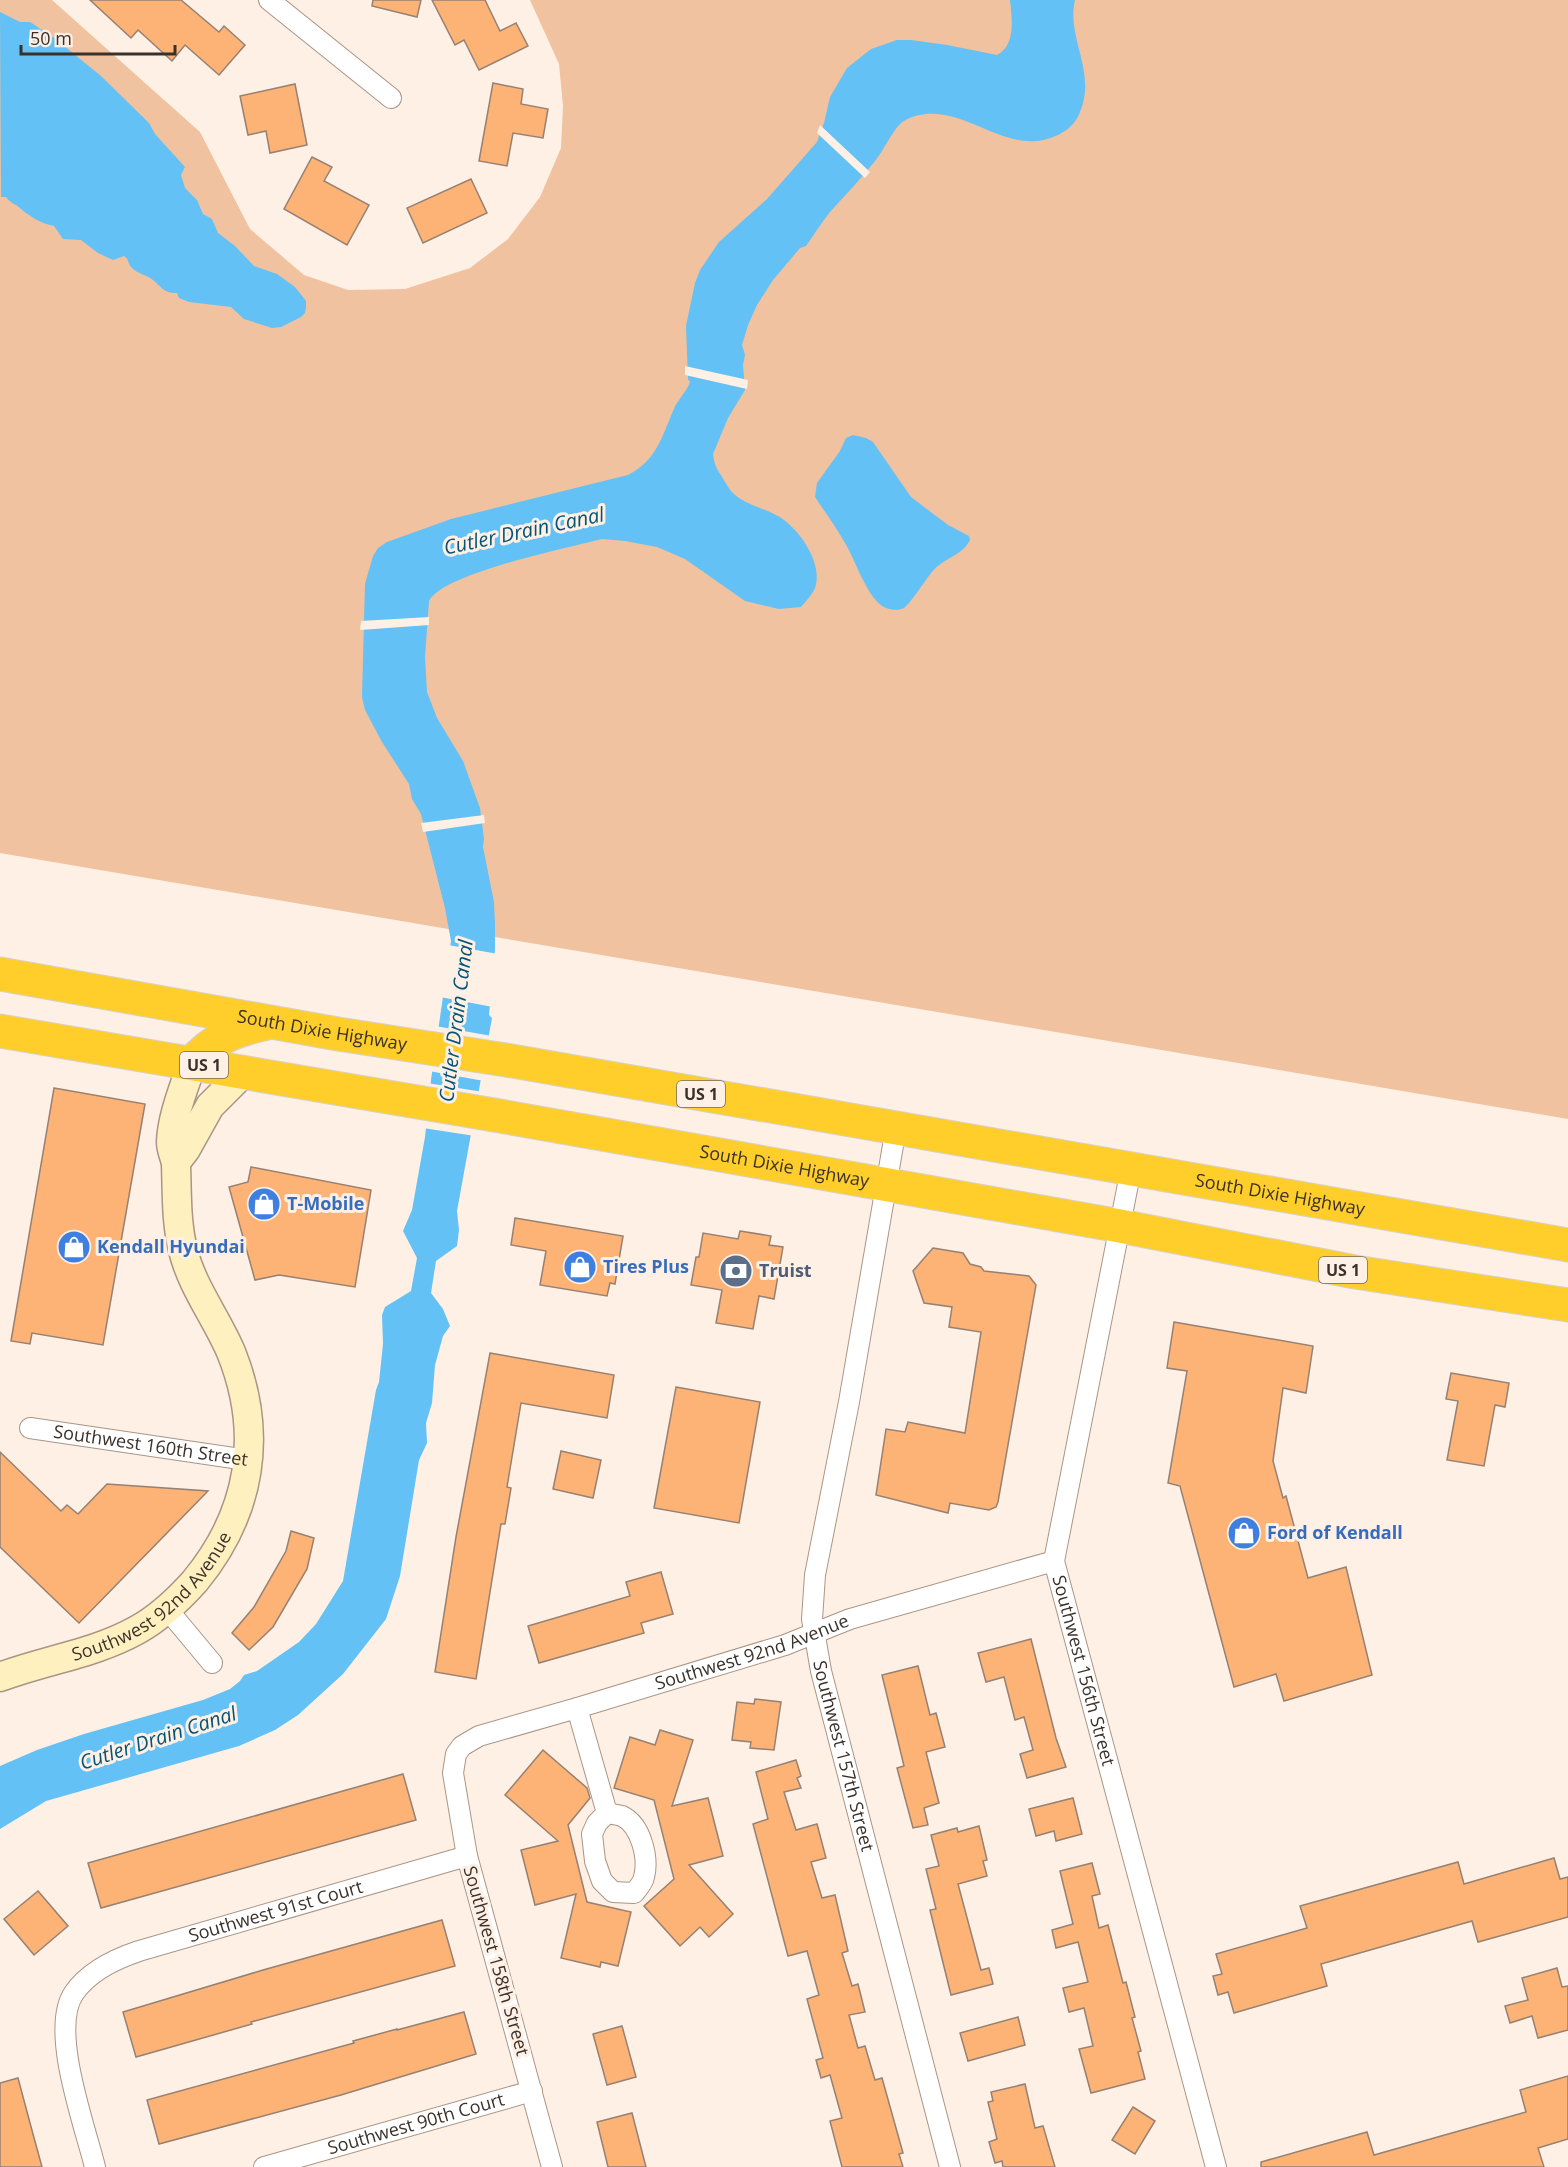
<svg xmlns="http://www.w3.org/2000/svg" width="1568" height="2167" font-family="'Open Sans',sans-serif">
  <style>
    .green { fill: #f0c29f }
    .water { fill: #63c1f5 }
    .pier { fill: #fef0e5 }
    .building { fill: #fdb276; stroke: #968172; stroke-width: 1.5 }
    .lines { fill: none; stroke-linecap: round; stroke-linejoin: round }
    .street-casing { stroke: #aa9585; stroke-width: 22 }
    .secondary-casing { stroke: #aa9585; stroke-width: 31 }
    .highway-casing { stroke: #d4d2d0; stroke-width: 35 }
    .street { stroke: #fff; stroke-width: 20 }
    .secondary { stroke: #fff0bf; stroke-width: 28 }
    .highway { stroke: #ffce2b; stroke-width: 33 }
    .labels { text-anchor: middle; stroke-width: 6; stroke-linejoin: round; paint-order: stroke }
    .shield { fill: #fef0e5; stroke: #756a63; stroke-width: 1.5 }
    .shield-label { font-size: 16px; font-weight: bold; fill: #3a312b }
    .street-label { font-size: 18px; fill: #3a312b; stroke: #fef0e5 }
    .shop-label { font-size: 18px; font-weight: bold; fill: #366cbe; stroke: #fef0e5; text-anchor: start }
    .service-label { font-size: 18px; font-weight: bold; fill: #4e5e75; stroke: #fef0e5; text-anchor: start }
    .water-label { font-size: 20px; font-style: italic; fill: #055476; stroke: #fef0e5 }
  </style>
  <rect width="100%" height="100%" fill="#fef0e5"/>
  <path class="green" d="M0,0H52L200,132L250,229L304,275L348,290L405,289L470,268L508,239L540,197L561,148L563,106L559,64L530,0H1568V1119L0,853Z"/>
  <g class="water">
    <path d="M1010,0H1075C1066,38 1097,72 1080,112C1076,123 1068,130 1058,135C1011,158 972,110 926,114C917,115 909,117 901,123C890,134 885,149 875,161C861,179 845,195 830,212C821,223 814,235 806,246L800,248L773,280L757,305L748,325L742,345L745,355L743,365L745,390L728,418L713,454C714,463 716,468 721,475C724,480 727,486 731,491C744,506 768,508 784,520C802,534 823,564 815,588C812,595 806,601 801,607L779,609L745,601L685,559L657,547L625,541L602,539C568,548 443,573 429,601L425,657L427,692L437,718L463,761L480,808L484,839L483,847L494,902L495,924V950L489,1015L492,1018L457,1211L459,1230L457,1246L436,1261L431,1293L443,1309L450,1326L443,1336L435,1365L432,1403L426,1423L427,1443L419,1460L400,1576L386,1619L343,1674L298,1715L275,1730L239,1746L46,1801L0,1829V1766L37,1750L84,1734L203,1700L230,1689L240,1681L244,1675L257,1671L299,1642L316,1624L343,1581L376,1390L379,1382L383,1344L382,1315L385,1307L411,1291L417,1258L403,1231L412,1210L425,1137L431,1080L451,941L445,908L421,814L412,799L409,784L382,742L365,710L362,697L365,584L373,556L378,548L387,542L451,519L628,475C656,461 662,437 673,411C677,400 686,393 690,382L688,379L686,326L695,283L700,270L719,242L767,199L817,142L824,123L830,97L847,68L871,49L897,40H911L947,45L997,55C1016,46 1012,18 1010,0Z"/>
    <path d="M0,12L20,22H30L53,37L101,76L149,123L155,134L185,167L181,175L185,188L197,200L203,214L212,219L218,233L235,246L254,266L277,274L295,287L306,301V307L305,313L301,317L281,327L272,328L244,319L231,307L189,302L179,298L177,293C164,294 161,286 153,280C147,275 138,274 132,268C127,263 130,260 124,256L113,260L98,253L81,240L63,239L54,226C40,223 31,217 21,209C16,204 10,203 6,197H1Z"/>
    <path d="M853,435L866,438L873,442L911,497L948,525L969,536L970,540C962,556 943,558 932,572C926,579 910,604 904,608C898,611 888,610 882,606C865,593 856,561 845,543C836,527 825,512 815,497L817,483L840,451L846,438Z"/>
  </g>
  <g class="pier">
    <path d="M820,125L870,172L865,178L817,133Z"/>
    <path d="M685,366L748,380L747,389L685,375Z"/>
    <path d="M429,617V625L360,630L361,621Z"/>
    <path d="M484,815L485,823L423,832L421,823Z"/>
    <path d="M448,945L498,954L493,1007L440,997Z"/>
    <path d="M435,1026L492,1036L484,1081L429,1071Z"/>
    <path d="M427,1083L483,1092L475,1136L423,1128Z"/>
  </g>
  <g class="building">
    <path d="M90,0H181L219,32L224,26L245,45L219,75L185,45L172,61L138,30L131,38Z"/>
    <path d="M373,0H421L417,17L372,6Z"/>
    <path d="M432,0H485L500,31L516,23L528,46L479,70L464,40L455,45Z"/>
    <path d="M493,83L523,89L521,104L548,109L543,138L513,133L507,166L479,161Z"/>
    <path d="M295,84L307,145L270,153L266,131L248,135L240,96Z"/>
    <path d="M312,157L332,167L324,181L369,205L347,245L284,209Z"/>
    <path d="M471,179L487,213L423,243L407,208Z"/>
    <path d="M54,1088L145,1104L103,1345L32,1333L30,1344L11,1341Z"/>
    <path d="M251,1167L371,1190L355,1287L279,1275L255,1280L229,1187L248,1182Z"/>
    <path d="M515,1218L623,1236L615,1284L610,1283L607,1296L540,1285L546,1251L511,1245Z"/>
    <path d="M740,1231L771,1236L769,1245L783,1247L774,1299L759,1296L753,1329L716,1323L722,1290L691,1285L696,1257H699L703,1233L738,1239Z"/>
    <path d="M933,1248L963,1253L970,1264L981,1267L984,1271L1029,1276L1036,1285L998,1502L996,1507L989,1510L950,1503L948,1513L876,1495L886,1429L905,1432L908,1422L965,1433L981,1332L949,1327L952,1307L924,1303L913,1271Z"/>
    <path d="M1174,1322L1313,1346L1306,1393L1283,1388L1273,1461L1283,1498L1286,1496L1308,1578L1346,1567L1372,1675L1284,1701L1276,1674L1234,1687L1180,1486L1168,1483L1187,1371L1167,1368Z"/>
    <path d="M490,1353L614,1375L607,1418L521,1403L507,1487L511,1488L505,1524H501L476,1679L435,1672L456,1537Z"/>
    <path d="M1451,1373L1509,1383L1505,1407L1495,1405L1484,1466L1447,1460L1458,1401L1446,1399Z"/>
    <path d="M676,1387L760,1402L739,1523L654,1508Z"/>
    <path d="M561,1451L601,1460L593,1498L553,1489Z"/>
    <path d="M0,1452L61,1511L67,1505L78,1514L107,1484L208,1491L79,1623L0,1547Z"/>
    <path d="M291,1531L314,1538L307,1569L273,1627L249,1650L232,1633L254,1607L286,1551Z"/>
    <path d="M661,1572L673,1614L641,1623L644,1633L539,1663L528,1626L630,1596L626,1582Z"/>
    <path d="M1031,1639L1056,1738L1066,1767L1027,1778L1020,1754L1033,1750L1024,1717L1015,1720L1004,1677L986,1682L978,1653Z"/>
    <path d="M918,1666L930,1715L936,1713L945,1747L926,1752L939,1803L924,1808L928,1825L913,1828L897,1768L904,1766L882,1675Z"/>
    <path d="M755,1699L781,1702L774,1750L750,1748L751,1742L732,1740L737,1702L754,1704Z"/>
    <path d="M660,1730L693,1740L672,1806L708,1798L723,1856L689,1865L733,1914L709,1937L700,1927L680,1946L644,1906L674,1879L654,1800L614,1788L630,1737L655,1745Z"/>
    <path d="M543,1750L587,1788L590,1798L568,1825L587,1902L631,1912L618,1966L601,1962L600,1967L561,1958L576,1894L535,1905L521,1850L558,1841L505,1795Z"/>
    <path d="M796,1760L801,1776L797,1778L801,1788L784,1792L796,1830L817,1824L826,1858L811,1862L822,1898L835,1895L848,1951L842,1953L852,1986L858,1984L865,2012L849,2015L858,2048L865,2046L875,2080L882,2078L903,2153L899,2154L903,2167H842L830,2121L842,2118L830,2075L821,2078L816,2060L823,2058L807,1999L819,1995L807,1951L788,1956L753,1824L768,1819L756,1772Z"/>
    <path d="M403,1774L416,1820L101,1908L88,1863Z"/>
    <path d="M1073,1798L1082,1834L1056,1841L1054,1831L1036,1836L1029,1809Z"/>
    <path d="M979,1826L987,1860L983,1861L987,1876L958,1884L981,1970L989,1968L993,1984L951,1995L930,1910L936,1909L926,1869L939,1866L931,1835L957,1828L958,1832Z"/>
    <path d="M1554,1858L1560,1879L1568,1877V1917L1478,1942L1472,1921L1321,1964L1327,1986L1234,2013L1228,1992L1218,1995L1213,1976L1222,1974L1216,1954L1307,1928L1300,1906L1458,1862L1464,1884Z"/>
    <path d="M1092,1863L1100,1894L1092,1896L1099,1928L1108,1925L1123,1983L1126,1982L1135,2017L1132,2018L1141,2051L1138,2052L1145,2079L1091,2093L1079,2049L1093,2046L1084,2008L1069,2012L1063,1988L1088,1982L1078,1942L1056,1948L1052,1930L1073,1924L1060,1871Z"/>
    <path d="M38,1891L68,1926L34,1955L4,1919Z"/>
    <path d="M442,1920L455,1966L251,2022L252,2024L136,2057L123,2012L263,1970Z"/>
    <path d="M1557,1968L1562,1987L1568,1986V2030L1538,2038L1532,2016L1510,2023L1505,2006L1528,2000L1522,1978Z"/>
    <path d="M464,2012L476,2054L341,2095L159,2144L147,2100L354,2043L353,2041L397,2029V2030Z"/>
    <path d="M1018,2017L1025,2045L968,2061L960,2033Z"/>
    <path d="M622,2026L636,2077L607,2085L593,2034Z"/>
    <path d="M1568,2076V2139L1538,2148L1544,2167H1261V2162L1367,2132L1374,2155L1526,2112L1520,2090Z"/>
    <path d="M18,2078L30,2123L42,2167H0V2083Z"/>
    <path d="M1025,2084L1035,2128L1043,2126L1055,2167H1003L1002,2161L995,2163L989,2142L997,2139L988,2102L993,2101L991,2092Z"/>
    <path d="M1133,2107L1155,2121L1135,2154L1112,2140Z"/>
    <path d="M632,2113L646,2167H608L597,2122Z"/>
  </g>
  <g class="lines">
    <g class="street-casing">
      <g id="street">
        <path d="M269,0L391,98"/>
        <path id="s1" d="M896,1128L849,1402L815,1575L812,1619L821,1671L950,2167"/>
        <path id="s2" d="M1131,1169L1054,1561L1216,2167"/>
        <path id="s3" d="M30,1428L247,1460"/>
        <path d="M167,1609L212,1663"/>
        <path d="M577,1708L607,1813C612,1814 618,1815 622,1816C641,1825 649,1858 644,1877C643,1883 638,1888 634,1893L613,1892L602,1881L595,1861L592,1834L597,1823L607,1813"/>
        <path id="s4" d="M95,2167C85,2126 49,2029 74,1993C89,1971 115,1959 139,1951L467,1856"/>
        <path id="s5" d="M264,2167L532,2091"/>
        <path id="s6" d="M552,2167L467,1856L453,1773L456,1754L462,1746L479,1736L577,1708L785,1645L850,1619L1054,1561"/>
      </g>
    </g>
    <g class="secondary-casing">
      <g id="secondary">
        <path d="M176,1162L186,1149L210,1106L244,1072"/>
        <path id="s7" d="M0,1677C45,1660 94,1654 137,1630C159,1618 178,1600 195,1581C251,1513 264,1434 231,1352C216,1317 192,1287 183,1250C176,1222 177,1193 176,1164C175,1157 171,1150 171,1142C172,1116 184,1088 192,1063"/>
      </g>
    </g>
    <g class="highway-casing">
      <g id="highway">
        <path id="s8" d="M0,974L338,1034L506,1060L1568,1245"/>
        <path id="s9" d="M0,1031L500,1116L1120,1226L1355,1272L1568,1305"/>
        <path d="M192,1063C214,1038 235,1030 268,1023"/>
      </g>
    </g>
    <use href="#street" class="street"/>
    <use href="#secondary" class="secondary"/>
    <use href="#highway" class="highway"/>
  </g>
  <defs>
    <g id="shop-disc" transform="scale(1.725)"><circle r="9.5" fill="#3f7fe0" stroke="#fef0e5"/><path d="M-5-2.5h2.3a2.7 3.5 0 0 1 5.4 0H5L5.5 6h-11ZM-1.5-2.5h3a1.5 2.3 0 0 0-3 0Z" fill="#fff"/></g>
    <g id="bank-disc" transform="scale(1.725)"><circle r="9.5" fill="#5c6f8a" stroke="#fef0e5"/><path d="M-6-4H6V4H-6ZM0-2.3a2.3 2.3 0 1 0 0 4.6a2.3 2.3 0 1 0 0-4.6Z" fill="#fff"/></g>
  </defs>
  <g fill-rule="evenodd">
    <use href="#shop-disc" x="264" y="1204"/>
    <use href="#shop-disc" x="74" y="1247"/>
    <use href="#shop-disc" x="580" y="1267"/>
    <use href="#bank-disc" x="736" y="1271"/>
    <use href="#shop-disc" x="1244" y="1533"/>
  </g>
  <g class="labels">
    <g class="shield">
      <rect x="180" y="1052" width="48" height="26" rx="4.5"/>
      <rect x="677" y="1081" width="48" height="26" rx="4.5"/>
      <rect x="1319" y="1257" width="48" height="26" rx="4.5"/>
    </g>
    <g class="shield-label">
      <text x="204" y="1071">US 1</text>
      <text x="701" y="1100">US 1</text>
      <text x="1343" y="1276">US 1</text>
    </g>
    <g class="street-label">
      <text dy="6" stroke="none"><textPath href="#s8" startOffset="327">South Dixie Highway</textPath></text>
      <text dy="6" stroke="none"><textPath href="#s9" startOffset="796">South Dixie Highway</textPath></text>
      <text dy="6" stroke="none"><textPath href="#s8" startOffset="1299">South Dixie Highway</textPath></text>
      <text dy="6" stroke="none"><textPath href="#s3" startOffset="122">Southwest 160th Street</textPath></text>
      <text dy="6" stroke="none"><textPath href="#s7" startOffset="177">Southwest 92nd Avenue</textPath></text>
      <text dy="6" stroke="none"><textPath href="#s6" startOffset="741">Southwest 92nd Avenue</textPath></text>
      <text dy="6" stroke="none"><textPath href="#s2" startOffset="513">Southwest 156th Street</textPath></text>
      <text dy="6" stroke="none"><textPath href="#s1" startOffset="639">Southwest 157th Street</textPath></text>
      <text dy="6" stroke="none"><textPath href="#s4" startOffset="400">Southwest 91st Court</textPath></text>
      <text transform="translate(496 1961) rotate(74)" y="6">Southwest 158th Street</text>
      <text dy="6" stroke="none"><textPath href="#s5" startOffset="158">Southwest 90th Court</textPath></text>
    </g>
    <g class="shop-label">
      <text x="287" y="1210">T-Mobile</text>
      <text x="97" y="1253">Kendall Hyundai</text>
      <text x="603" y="1273">Tires Plus</text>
      <text x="1267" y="1539">Ford of Kendall</text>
    </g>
    <g class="service-label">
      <text x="759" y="1277">Truist</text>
    </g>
    <g class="water-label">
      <text transform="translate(524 531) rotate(-12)" y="7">Cutler Drain Canal</text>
      <text transform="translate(456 1021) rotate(-83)" y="7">Cutler Drain Canal</text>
      <text transform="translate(158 1738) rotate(-18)" y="7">Cutler Drain Canal</text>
    </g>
  </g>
  <path d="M21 45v9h154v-9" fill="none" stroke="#3a312b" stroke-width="3"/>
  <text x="30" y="45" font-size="18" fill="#3a312b" stroke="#fef0e5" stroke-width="4.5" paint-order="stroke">50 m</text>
</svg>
